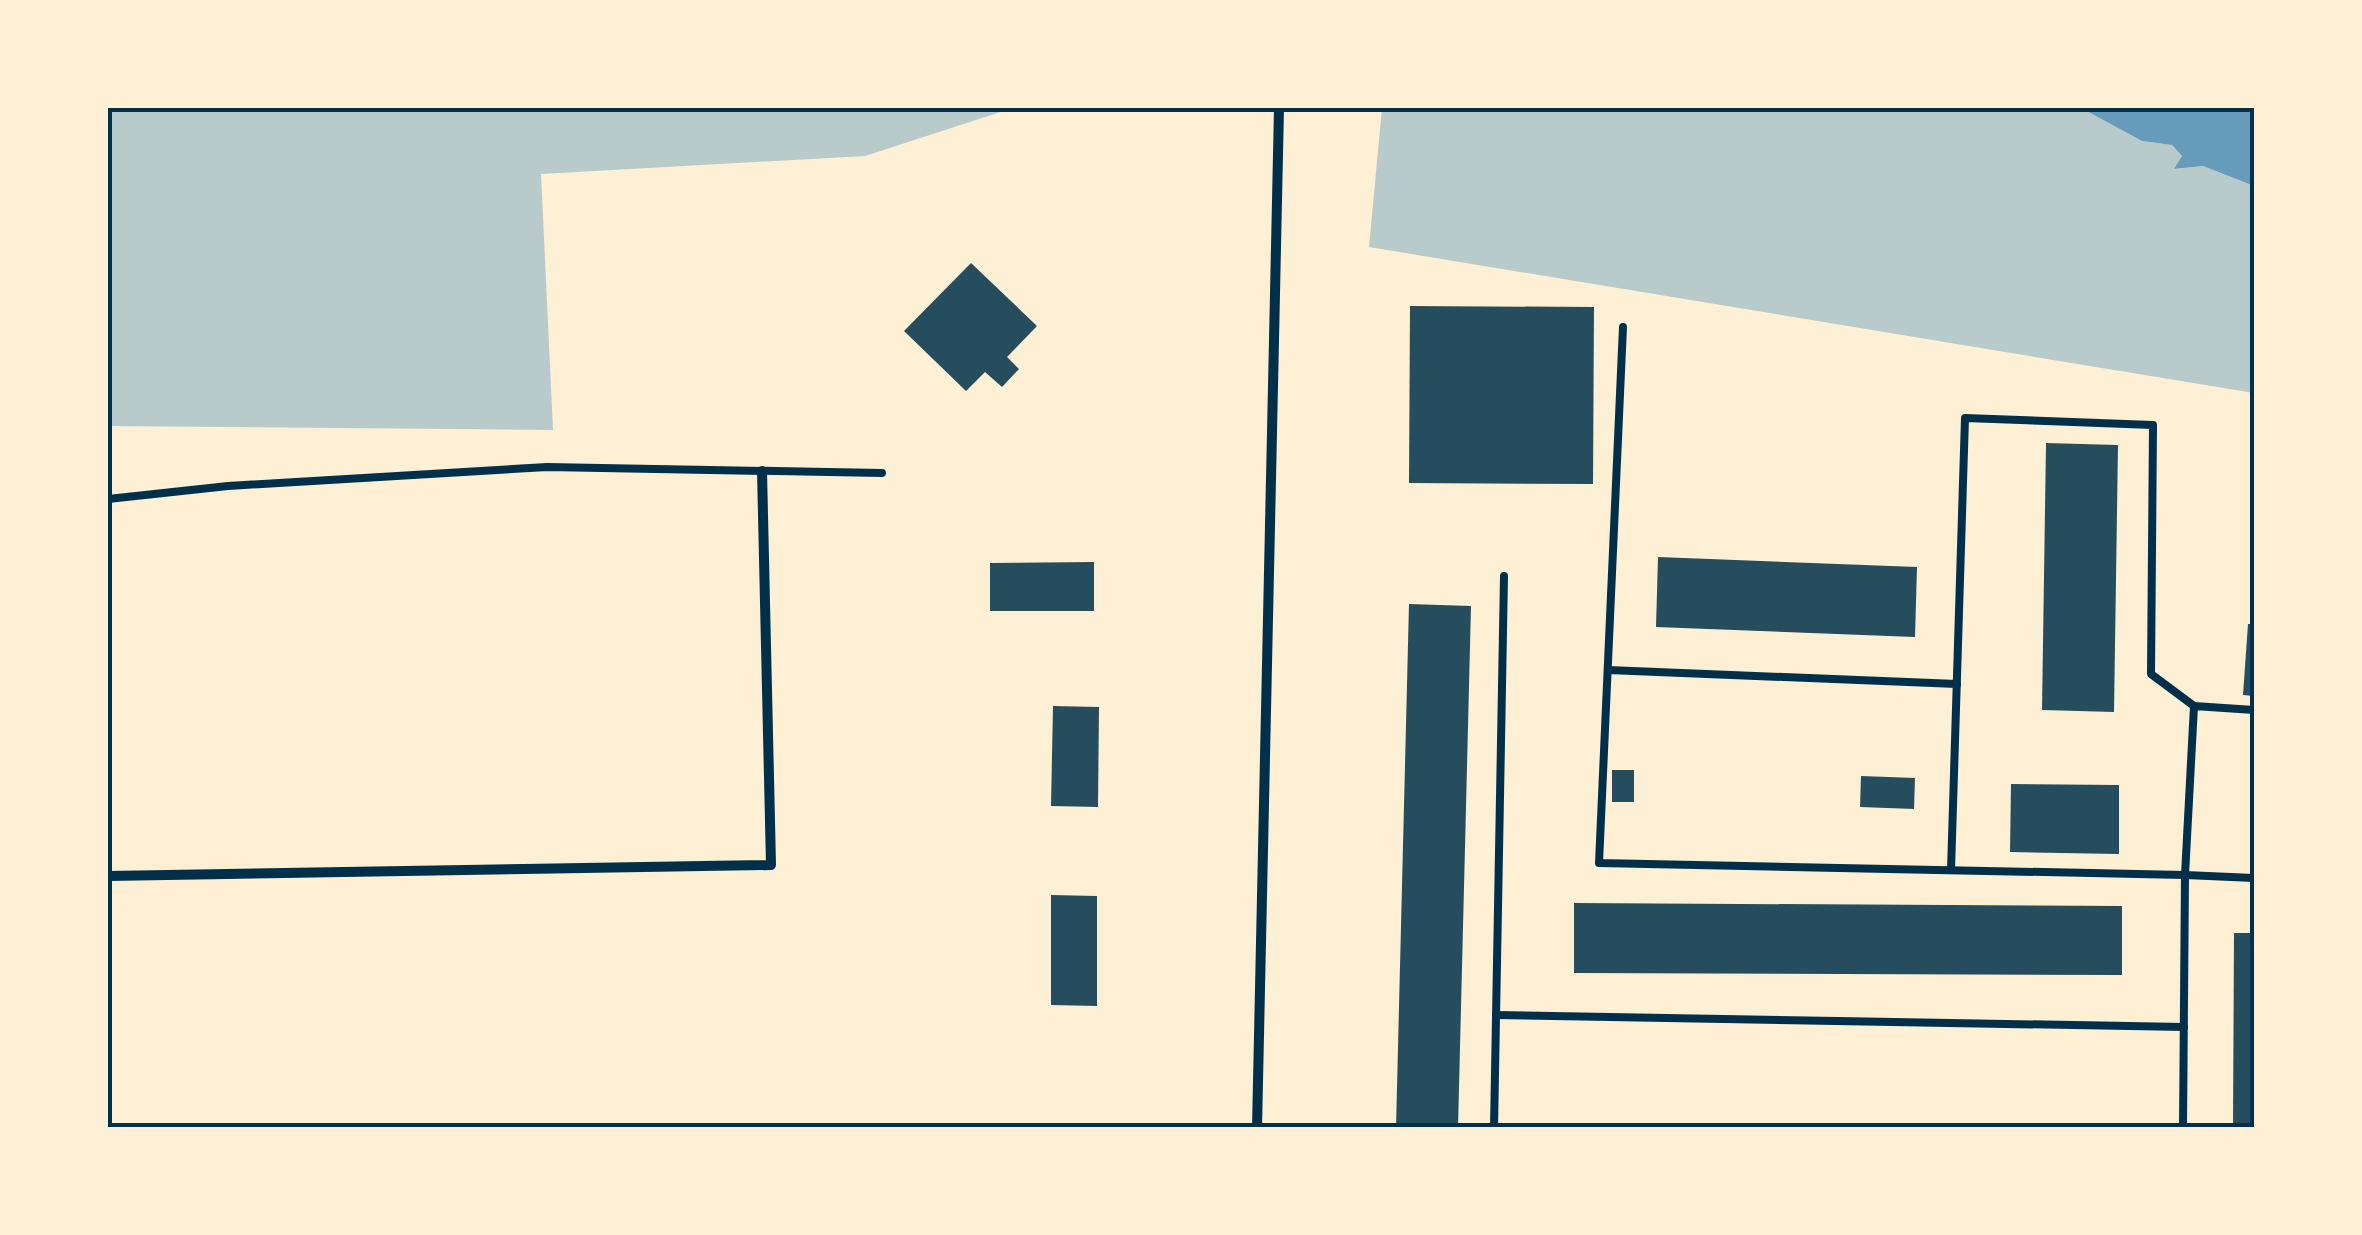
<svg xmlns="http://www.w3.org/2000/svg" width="2362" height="1235" font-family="'Noto Sans',sans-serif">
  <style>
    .green { fill: #b9caca }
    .water { fill: #669bbc }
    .building { fill: #264d5e }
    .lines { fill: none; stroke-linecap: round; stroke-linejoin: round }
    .service { stroke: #003049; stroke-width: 8 }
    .minor { stroke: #003049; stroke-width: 10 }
    .neatline { fill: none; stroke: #003049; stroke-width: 4 }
  </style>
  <rect width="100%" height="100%" fill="#fdf0d5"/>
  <g class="green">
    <path d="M108,108H1013L865,156L541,174L553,430L108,426Z"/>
    <path d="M1382,108H2081L2142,141L2172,145L2182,156L2175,169L2203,166L2254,186V393L1369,247Z"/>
  </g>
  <path class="water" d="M2081,108H2254V186L2203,166L2174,169L2182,156L2172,145L2142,141Z"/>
  <g class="building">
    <path d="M971,263L1037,326L1007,357L1019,369L1002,387L985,372L966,391L904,331Z"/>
    <path d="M1410,306L1594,307L1593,484L1409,483Z"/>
    <path d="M2046,443L2118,445L2114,712L2042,710Z"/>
    <path d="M1658,557L1917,567L1915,637L1656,627Z"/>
    <path d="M1094,562V611H990V563Z"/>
    <path d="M1409,604L1471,606L1458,1128H1396Z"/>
    <path d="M2248,624H2254V696L2243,695Z"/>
    <path d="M1053,706L1099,707L1098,807L1051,806Z"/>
    <rect x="1612" y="770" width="22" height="32"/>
    <path d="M1861,776L1915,778L1914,809L1860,807Z"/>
    <path d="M2011,784L2119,785V854L2010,852Z"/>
    <path d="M1051,895L1097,896V1006L1051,1005Z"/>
    <path d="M1574,903L2122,906V975L1574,973Z"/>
    <path d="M2234,933H2254V1128H2233Z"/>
  </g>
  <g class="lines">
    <g class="service">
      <path d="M1623,327L1599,863L2185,875L2183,1128"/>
      <path d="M108,499L228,486L547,467L882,473"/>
      <path d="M1608,670L1957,684"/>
      <path d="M2254,710L2194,706L2185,875L2254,878"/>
      <path d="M1951,870L1965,418L2153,425L2151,674L2194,706"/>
      <path d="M1496,1015L2184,1027"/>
      <path d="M1494,1128L1504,576"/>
    </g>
    <g class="minor">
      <path d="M108,876L771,865L762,471"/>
      <path d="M1257,1128L1279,108"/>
    </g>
  </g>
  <rect width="2362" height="1235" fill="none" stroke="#fdf0d5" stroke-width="220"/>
  <rect x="110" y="110" width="2142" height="1015" class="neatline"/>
</svg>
